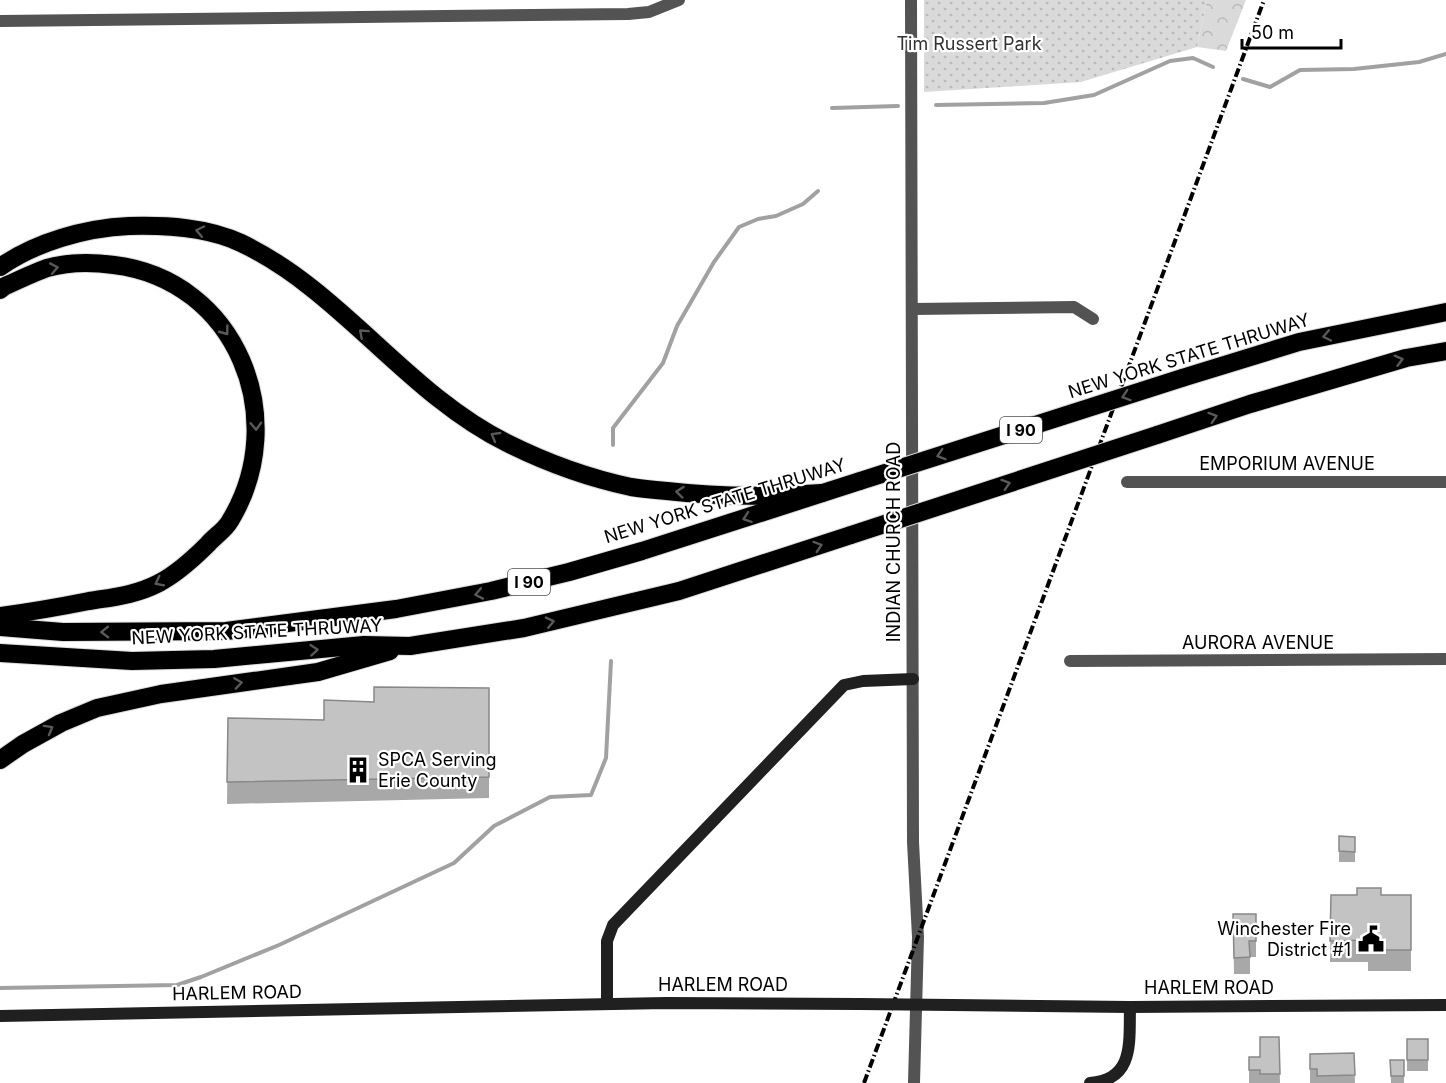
<svg xmlns="http://www.w3.org/2000/svg" width="1446" height="1083" font-family="Inter,sans-serif">
  <style>
    .forest { fill: url(#forest-crowns) }
    .park { fill: url(#park-dots) }
    .lines { fill: none; stroke-linecap: round; stroke-linejoin: round }
    .stream { stroke: #a1a1a1; stroke-width: 4 }
    .motorway-casing { stroke: #dbdbdb; stroke-width: 20 }
    .minor { stroke: #535353; stroke-width: 12 }
    .tertiary { stroke: #535353; stroke-width: 12 }
    .secondary { stroke: #202020; stroke-width: 12 }
    .motorway { stroke: #000; stroke-width: 18 }
    .rail { stroke: #000; stroke-width: 4; stroke-dasharray: 9 3 1.5 3; stroke-linecap: butt }
    .motorway-bridge-casing { stroke: #dbdbdb; stroke-width: 20; stroke-linecap: butt }
    .secondary-bridge { stroke: #202020; stroke-width: 12 }
    .motorway-bridge { stroke: #000; stroke-width: 18 }
    .wall { fill: #a8a8a8 }
    .building { fill: #c3c3c3; stroke: #888; stroke-width: 1.5 }
    .oneway { stroke: #595959 }
    .labels { text-anchor: middle; stroke-width: 4.5; stroke-linejoin: round; paint-order: stroke }
    .shield { fill: #fff; stroke: #4c4c4c; stroke-width: 1.5 }
    .shield-label { font-size: 16px; font-weight: bold; fill: #000 }
    .park-label { font-size: 18px; fill: #313131; stroke: #fff }
    .street-label { font-size: 18px; fill: #000; stroke: #fff }
    .poi-label { font-size: 18px; fill: #000; stroke: #fff; text-anchor: start }
  </style>
  <defs>
    <pattern id="forest-crowns" width="20" height="18" patternUnits="userSpaceOnUse" patternTransform="scale(1.5)"><rect width="20" height="18" fill="#dadada"/><path d="M2 6a3 3 0 1 1 6 0M12 15a3 3 0 1 1 6 0" fill="none" stroke="#b9b9b9"/></pattern>
    <pattern id="park-dots" width="8" height="8" patternUnits="userSpaceOnUse" patternTransform="scale(1.5)"><rect width="8" height="8" fill="#dadada"/><path d="M2 2h.1M6 6h.1" fill="none" stroke="#b9b9b9" stroke-width="1.8" stroke-linecap="round"/></pattern>
  </defs>
  <rect width="100%" height="100%" fill="#fff"/>
  <path class="forest" d="M1207,0H1246L1226,51L1197,47Z"/>
  <path class="park" d="M924,0H1207L1197,47L1081,82L924,92Z"/>
  <g class="lines">
    <g class="stream">
      <path d="M1243,79L1270,87L1300,70L1354,69L1419,62L1446,54"/>
      <path d="M936,105L1044,103L1094,95L1170,61L1193,58L1213,67"/>
      <path d="M832,108L898,106"/>
      <path d="M613,445V428L663,363L677,326L714,262L739,227L758,219L776,216L803,204L818,191"/>
      <path d="M0,988L177,985L201,977L279,945L454,863L494,826L550,797L591,795L606,758L611,661"/>
    </g>
    <g class="motorway-casing">
      <g id="motorway">
        <path d="M0,267C36,242 85,228 129,226C166,225 207,227 241,243C342,291 406,393 507,443C545,462 589,478 631,487C643,489 655,490 667,491C719,497 770,497 822,493"/>
        <path d="M0,290L5,286C19,280 33,273 47,268C68,262 93,262 114,265C237,280 292,419 230,521C225,530 215,536 208,544C193,559 178,573 159,583C136,595 114,597 89,601C59,607 30,612 0,616"/>
        <path d="M1182,378L1299,342L1446,312"/>
        <path d="M1157,435L1250,404L1406,358L1446,351"/>
        <path d="M0,627L63,632L226,631L396,609L491,591L569,572L642,551L860,481"/>
        <path d="M0,653L132,661L214,659L364,645L410,646L524,628L679,591L851,535"/>
        <path d="M0,760L23,744L61,723L97,708L161,694L318,672L390,651"/>
      </g>
    </g>
    <g class="minor">
      <path d="M0,21L628,14L649,12L679,0"/>
      <path d="M912,309L1074,307L1093,319"/>
      <path d="M1127,482H1446"/>
      <path d="M1070,661L1446,659"/>
    </g>
    <path class="tertiary" d="M911,0L913,842L918,937L914,1083"/>
    <g class="secondary">
      <path d="M607,1004V941L613,925L844,685L863,681L913,679"/>
      <path d="M952,1005L1130,1007L1446,1005"/>
      <path d="M0,1016L666,1003L859,1004"/>
      <path d="M1090,1083C1135,1080 1129,1041 1130,1007"/>
    </g>
    <use href="#motorway" class="motorway"/>
    <path class="rail" d="M864,1083L1264,0"/>
    <g class="motorway-bridge-casing">
      <g id="motorway-bridge">
        <path d="M860,481L1182,378"/>
        <path d="M851,535L1157,435"/>
      </g>
    </g>
    <path class="secondary-bridge" d="M859,1004L952,1005"/>
    <use href="#motorway-bridge" class="motorway-bridge"/>
  </g>
  <g class="wall">
    <path d="M489,688V798L227,804L228,718L324,720L374,702Z"/>
    <path d="M1339,836L1355,837V862H1339Z"/>
    <path d="M1331,895H1411V971H1368V962H1330Z"/>
    <path d="M1233,914H1256V957H1250V974H1234Z"/>
    <path d="M1279,1037L1280,1083H1249V1057H1260Z"/>
    <rect x="1407" y="1039" width="21" height="32"/>
    <path d="M1354,1053L1355,1083H1310V1054Z"/>
    <path d="M1390,1060H1404V1083H1391Z"/>
  </g>
  <g class="building">
    <path d="M374,687L489,688V777L227,782L228,718L324,720V700L374,702Z"/>
    <path d="M1339,836L1355,837V852L1339,851Z"/>
    <path d="M1357,888H1381V895H1411V950H1368V940L1330,941L1331,895H1357Z"/>
    <path d="M1233,914H1256V941H1249L1250,957L1234,958Z"/>
    <path d="M1260,1037H1279L1280,1074H1260V1070H1249V1057H1260Z"/>
    <rect x="1407" y="1039" width="21" height="21"/>
    <path d="M1354,1053L1355,1075L1317,1076V1069H1310V1054Z"/>
    <path d="M1390,1060H1404V1076H1391Z"/>
  </g>
  <defs><path id="oneway-chevron" d="M-2-3.5L2.5 0L-2 3.5" fill="none" stroke-width="1.6" stroke-linecap="round" stroke-linejoin="round" transform="scale(1.5)"/></defs>
  <g class="oneway">
    <use href="#oneway-chevron" transform="translate(200 231) rotate(-168)"/>
    <use href="#oneway-chevron" transform="translate(54 268) rotate(-11)"/>
    <use href="#oneway-chevron" transform="translate(225 331) rotate(53)"/>
    <use href="#oneway-chevron" transform="translate(363 333) rotate(-138)"/>
    <use href="#oneway-chevron" transform="translate(1327 336) rotate(168)"/>
    <use href="#oneway-chevron" transform="translate(1399 360) rotate(-15)"/>
    <use href="#oneway-chevron" transform="translate(1126 396) rotate(162)"/>
    <use href="#oneway-chevron" transform="translate(1213 417) rotate(-18)"/>
    <use href="#oneway-chevron" transform="translate(256 426) rotate(88)"/>
    <use href="#oneway-chevron" transform="translate(495 436) rotate(-150)"/>
    <use href="#oneway-chevron" transform="translate(941 455) rotate(162)"/>
    <use href="#oneway-chevron" transform="translate(1006 484) rotate(-18)"/>
    <use href="#oneway-chevron" transform="translate(680 492) rotate(-174)"/>
    <use href="#oneway-chevron" transform="translate(747 518) rotate(161)"/>
    <use href="#oneway-chevron" transform="translate(818 546) rotate(-18)"/>
    <use href="#oneway-chevron" transform="translate(159 582) rotate(153)"/>
    <use href="#oneway-chevron" transform="translate(479 594) rotate(169)"/>
    <use href="#oneway-chevron" transform="translate(550 622) rotate(-13)"/>
    <use href="#oneway-chevron" transform="translate(105 632) rotate(179)"/>
    <use href="#oneway-chevron" transform="translate(314 650) rotate(-5)"/>
    <use href="#oneway-chevron" transform="translate(238 683) rotate(-8)"/>
    <use href="#oneway-chevron" transform="translate(49 729) rotate(-29)"/>
  </g>
  <defs>
    <g id="building-bare" transform="scale(2.07)"><path d="M-4-6H4V6H1V3H-1V6H-4ZM-2.5-4.3h1.7v1.8h-1.7ZM.8-4.3h1.7v1.8H.8ZM-2.5-1h1.7V.8h-1.7ZM.8-1h1.7V.8H.8Z" fill="#000" stroke="#fff" stroke-width="2.5" paint-order="stroke"/></g>
    <g id="civic-bare" transform="scale(2.07)"><path d="M-.6-6.5H3V-4.5H.6V-3L4-1V1h2V6H-6V1h2V-1L-.6-3ZM-1.2 2.5V6h2.4V2.5Z" fill="#000" stroke="#fff" stroke-width="2.5" paint-order="stroke"/></g>
  </defs>
  <g fill-rule="evenodd">
    <use href="#building-bare" x="358" y="770"/>
    <use href="#civic-bare" x="1371" y="939"/>
  </g>
  <g class="labels">
    <g class="shield">
      <rect x="1000" y="417" width="42" height="26" rx="4.5"/>
      <rect x="508" y="569" width="42" height="26" rx="4.5"/>
    </g>
    <g class="shield-label">
      <text x="1021" y="436">I 90</text>
      <text x="529" y="588">I 90</text>
    </g>
    <g class="park-label">
      <text x="969" y="50">Tim Russert Park</text>
    </g>
    <g class="street-label">
      <text transform="translate(1189 356) rotate(-17)" y="6">NEW YORK STATE THRUWAY</text>
      <text x="1287" y="470">EMPORIUM AVENUE</text>
      <text transform="translate(725 501) rotate(-17)" y="6">NEW YORK STATE THRUWAY</text>
      <text transform="translate(894 542) rotate(-90)" y="6">INDIAN CHURCH ROAD</text>
      <text transform="translate(257 632) rotate(-3)" y="6">NEW YORK STATE THRUWAY</text>
      <text x="1258" y="649">AURORA AVENUE</text>
      <text x="723" y="991">HARLEM ROAD</text>
      <text x="1209" y="994">HARLEM ROAD</text>
      <text transform="translate(237 993) rotate(-1)" y="6">HARLEM ROAD</text>
    </g>
    <g class="poi-label">
      <text x="378" y="766">SPCA Serving<tspan x="378" dy="21">Erie County</tspan></text>
      <text x="1351" y="935" text-anchor="end">Winchester Fire<tspan x="1351" dy="21">District #1</tspan></text>
    </g>
  </g>
  <path d="M1242 39v9h99v-9" fill="none" stroke="#000000" stroke-width="3"/>
  <text x="1251" y="39" font-size="18" fill="#000000" stroke="#ffffff" stroke-width="4.5" paint-order="stroke">50 m</text>
</svg>
